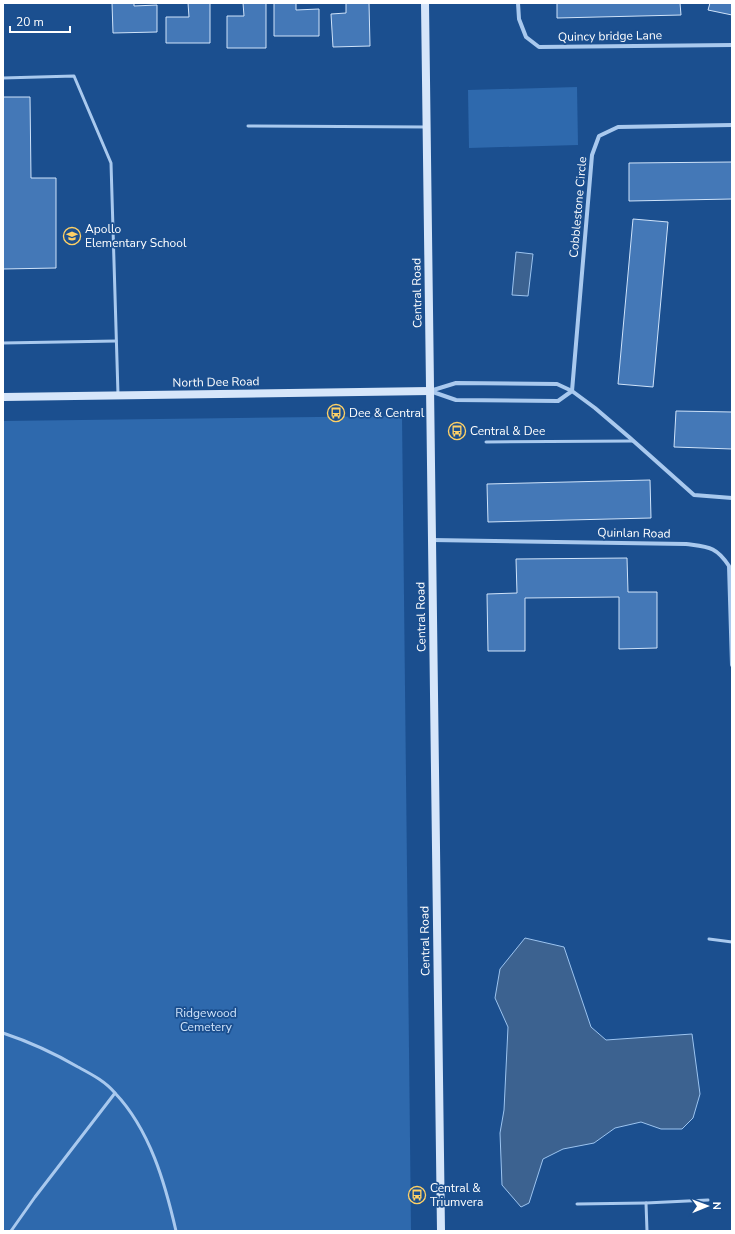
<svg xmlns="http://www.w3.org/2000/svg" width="735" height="1234" font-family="'Nunito Sans',sans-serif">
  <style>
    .green { fill: #2e69ad }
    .water { fill: #3c6290; stroke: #9cc4f0 }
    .building { fill: #4478b7; stroke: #cfe3fa }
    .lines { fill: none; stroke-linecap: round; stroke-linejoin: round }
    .lane { stroke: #a9c9ee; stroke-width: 3 }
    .street { stroke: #a9c9ee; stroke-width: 4 }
    .secondary { stroke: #d6e6fa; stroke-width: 8 }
    .labels { text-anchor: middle; stroke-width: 3.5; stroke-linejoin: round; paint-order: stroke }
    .street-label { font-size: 12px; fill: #fff; stroke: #1b4f8f }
    .poi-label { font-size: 12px; fill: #fff; stroke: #1b4f8f; text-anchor: start }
    .park-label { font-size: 12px; fill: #cfe3fa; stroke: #1b4f8f }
  </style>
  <rect width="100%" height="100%" fill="#1b4f8f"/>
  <g class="green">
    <path d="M577,87L578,145L469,148L468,90Z"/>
    <path d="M402,416L411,1231H3V421Z"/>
  </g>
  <g class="water">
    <path d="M516,252L533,254L528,296L512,295Z"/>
    <path d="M525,938L564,947L591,1027L606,1040L692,1034L700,1094L693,1118L682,1129H661L641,1122L615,1128L594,1143L563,1149L543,1159L529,1203L521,1207L502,1185L500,1133L504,1110L508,1027L495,998L500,969Z"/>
  </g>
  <g class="building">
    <path d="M112,3H134V6L157,5V32L113,33Z"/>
    <path d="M188,3H210V43H166V17H189Z"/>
    <path d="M243,3H266V48H227V16H244Z"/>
    <path d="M274,3H296V10L319,9V36H274Z"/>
    <path d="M346,3H369L370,46L333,47L331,14L346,13Z"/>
    <path d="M557,3H680L681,15L557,18Z"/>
    <path d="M710,3H732V15L708,10Z"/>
    <path d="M3,97H30L31,178H56V268L3,269Z"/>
    <path d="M732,162V199L629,201V163Z"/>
    <path d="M633,219L668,222L653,387L618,384Z"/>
    <path d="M676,411L732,412V449L674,447Z"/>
    <path d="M650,480L651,518L488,522L487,484Z"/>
    <path d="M627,558L628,592H657V648L619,649V597L525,598V651H488L487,594L517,593L516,559Z"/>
  </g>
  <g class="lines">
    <g class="lane">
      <path d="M3,78L74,76L111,163L118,394"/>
      <path d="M248,126L427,127"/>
      <path d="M3,343L116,341"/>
      <path d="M486,442L633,441"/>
      <path d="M709,939L732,942"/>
      <path d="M3,1033C30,1042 54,1053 78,1067C91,1074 105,1081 115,1093C150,1130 165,1183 176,1231"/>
      <path d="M577,1204L646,1203"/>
      <path d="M11,1231L35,1197L115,1093"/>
      <path d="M647,1231L646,1203L708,1200"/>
    </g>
    <g class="street">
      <path d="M518,3L519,19L526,37L539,47L732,45"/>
      <path d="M430,391L456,400L558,401L572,391L592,155L599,136L618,127L732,125"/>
      <path d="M430,391L456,383L557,384L572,391L595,408L629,437L694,495L732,498"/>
      <path d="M432,540L686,544C708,547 716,546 729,566L732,665"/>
    </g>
    <g class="secondary">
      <path d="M425,3L441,1231"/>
      <path d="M3,397L430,391"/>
    </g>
  </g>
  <defs>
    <g id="school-ring" transform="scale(0.9)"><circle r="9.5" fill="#1b4f8f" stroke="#ffd166" stroke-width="1.5"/><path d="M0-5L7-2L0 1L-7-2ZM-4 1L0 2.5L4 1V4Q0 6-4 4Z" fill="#ffd166"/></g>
    <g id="bus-ring" transform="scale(0.9)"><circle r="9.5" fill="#1b4f8f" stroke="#ffd166" stroke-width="1.5"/><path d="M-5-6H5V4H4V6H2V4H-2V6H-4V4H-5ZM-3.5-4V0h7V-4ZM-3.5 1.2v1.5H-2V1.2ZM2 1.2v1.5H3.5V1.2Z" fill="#ffd166"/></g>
  </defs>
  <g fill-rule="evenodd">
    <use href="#school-ring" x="72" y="236"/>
    <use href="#bus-ring" x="336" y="413"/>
    <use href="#bus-ring" x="457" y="431"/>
    <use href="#bus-ring" x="417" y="1195"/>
  </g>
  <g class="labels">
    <g class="street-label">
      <text transform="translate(610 36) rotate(-1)" y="4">Quincy bridge Lane</text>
      <text transform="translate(578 207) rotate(-85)" y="4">Cobblestone Circle</text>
      <text transform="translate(417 293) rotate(-91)" y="4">Central Road</text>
      <text transform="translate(216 382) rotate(-1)" y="4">North Dee Road</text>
      <text transform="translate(634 533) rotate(1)" y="4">Quinlan Road</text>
      <text transform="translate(421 617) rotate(-91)" y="4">Central Road</text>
      <text transform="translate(425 941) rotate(-91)" y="4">Central Road</text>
    </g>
    <g class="poi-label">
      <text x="85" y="233">Apollo<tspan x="85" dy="14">Elementary School</tspan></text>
      <text x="349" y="417">Dee &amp; Central</text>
      <text x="470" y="435">Central &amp; Dee</text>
      <text x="430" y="1192">Central &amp;<tspan x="430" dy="14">Triumvera</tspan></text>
    </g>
    <g class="park-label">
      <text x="206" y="1017">Ridgewood<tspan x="206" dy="14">Cemetery</tspan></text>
    </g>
  </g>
  <rect width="735" height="1234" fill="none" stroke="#ffffff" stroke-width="8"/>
  <g transform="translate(707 1206) rotate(89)" stroke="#1b4f8f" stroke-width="3" paint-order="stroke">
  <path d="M0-3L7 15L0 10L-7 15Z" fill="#ffffff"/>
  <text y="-6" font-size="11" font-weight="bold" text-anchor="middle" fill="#ffffff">N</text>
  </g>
  <path d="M10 26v6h60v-6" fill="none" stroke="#ffffff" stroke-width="2"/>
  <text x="16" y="26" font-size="12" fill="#ffffff" stroke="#1b4f8f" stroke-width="3" paint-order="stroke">20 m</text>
</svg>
